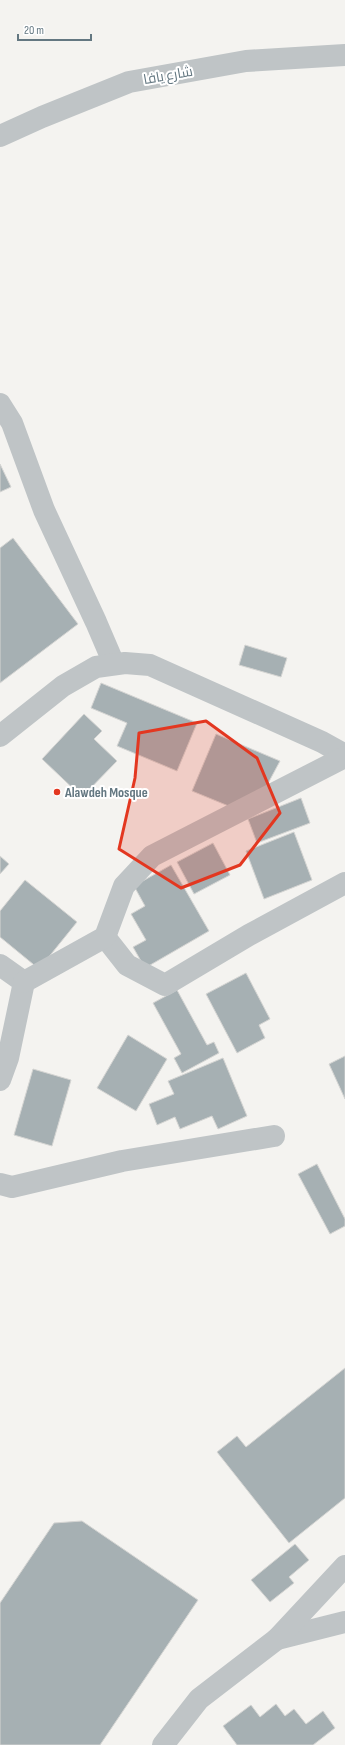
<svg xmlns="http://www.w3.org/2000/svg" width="345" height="1745" font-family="'Sofia Sans Condensed',Cairo,sans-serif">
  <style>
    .building { fill: #a6b0b3; stroke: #d5d5d3 }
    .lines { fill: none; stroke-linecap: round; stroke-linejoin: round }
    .minor { stroke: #bfc4c6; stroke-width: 22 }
    .marked { fill: #e33720; fill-opacity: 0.2; stroke: #e33720; stroke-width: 3; stroke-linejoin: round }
    .poi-dot { fill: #e33720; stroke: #fff; stroke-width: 1.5 }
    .labels { text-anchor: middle; stroke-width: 4; stroke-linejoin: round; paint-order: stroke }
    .street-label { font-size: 14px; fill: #637781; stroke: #fff }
    .poi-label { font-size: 14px; font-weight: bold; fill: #637781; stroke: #fff; text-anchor: start }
  </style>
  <rect width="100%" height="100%" fill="#f4f3f0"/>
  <g class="building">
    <path d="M0,464L11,487L0,492Z"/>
    <path d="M13,538L78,624L0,683V548Z"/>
    <path d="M245,645L287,658L281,677L239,665Z"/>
    <path d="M101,683L197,723L177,771L117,746L127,723L91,708Z"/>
    <path d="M84,714L102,731L94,739L117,761L82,797L42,759Z"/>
    <path d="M216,734L280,761L265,789L231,807L192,791Z"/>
    <path d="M301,798L310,823L257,843L248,819Z"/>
    <path d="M294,832L312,880L264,899L246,851Z"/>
    <path d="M213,843L230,875L194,894L177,862Z"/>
    <path d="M0,856L9,864L0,874Z"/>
    <path d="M171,865L209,931L145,968L133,947L146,940L131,914L145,906L134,886Z"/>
    <path d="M25,880L77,922L39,969L0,937V911Z"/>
    <path d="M246,973L270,1019L259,1025L265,1038L237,1053L206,994Z"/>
    <path d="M177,990L207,1045L214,1042L219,1053L182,1073L174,1058L181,1054L153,1003Z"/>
    <path d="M128,1035L167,1059L136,1111L97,1088Z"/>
    <path d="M345,1056V1099L329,1064Z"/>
    <path d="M223,1058L247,1116L218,1129L212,1116L180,1129L175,1117L157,1125L149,1104L174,1094L168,1081Z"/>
    <path d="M33,1069L71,1080L52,1146L14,1135Z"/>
    <path d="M317,1164L345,1219V1226L330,1234L298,1174Z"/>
    <path d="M345,1368V1498L289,1543L217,1452L237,1436L246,1447Z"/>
    <path d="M82,1521L198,1600L100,1745H0V1603L54,1523Z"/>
    <path d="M295,1544L309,1560L289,1577L294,1583L270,1602L251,1580Z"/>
    <path d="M276,1704L285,1716L294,1709L306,1724L323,1711L335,1728L313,1745H237L223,1726L251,1705L260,1717Z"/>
  </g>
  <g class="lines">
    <g class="minor">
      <path d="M0,136L42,117L129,82L246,61L345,55"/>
      <path d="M0,404L12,423L44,510L96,622L114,664"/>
      <path d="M0,736L63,686L96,667L125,663L150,665L322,742L345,755"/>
      <path d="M105,937L127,965L165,985L249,935L345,883"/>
      <path d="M0,965L24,982L8,1058L0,1080"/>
      <path d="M24,982L105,937L124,886L152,856L345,757"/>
      <path d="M0,1184L12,1187L122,1161L274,1136"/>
      <path d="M277,1639L345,1622"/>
      <path d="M163,1745L199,1699L277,1639L345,1566"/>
    </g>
  </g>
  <path class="marked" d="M206,721L257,758L280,813L240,865L181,888L119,849L135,778L139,733Z"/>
  <circle class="poi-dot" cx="57" cy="792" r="4"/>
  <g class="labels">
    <g class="street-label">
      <text transform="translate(168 75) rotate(-10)" y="5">شارع يافا</text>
    </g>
    <g class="poi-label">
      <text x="65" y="797">Alawdeh Mosque</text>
    </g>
  </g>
  <path d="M18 34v6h73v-6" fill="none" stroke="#637781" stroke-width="2"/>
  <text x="24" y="34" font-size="12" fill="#637781" stroke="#ffffff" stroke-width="3" paint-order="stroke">20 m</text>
</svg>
